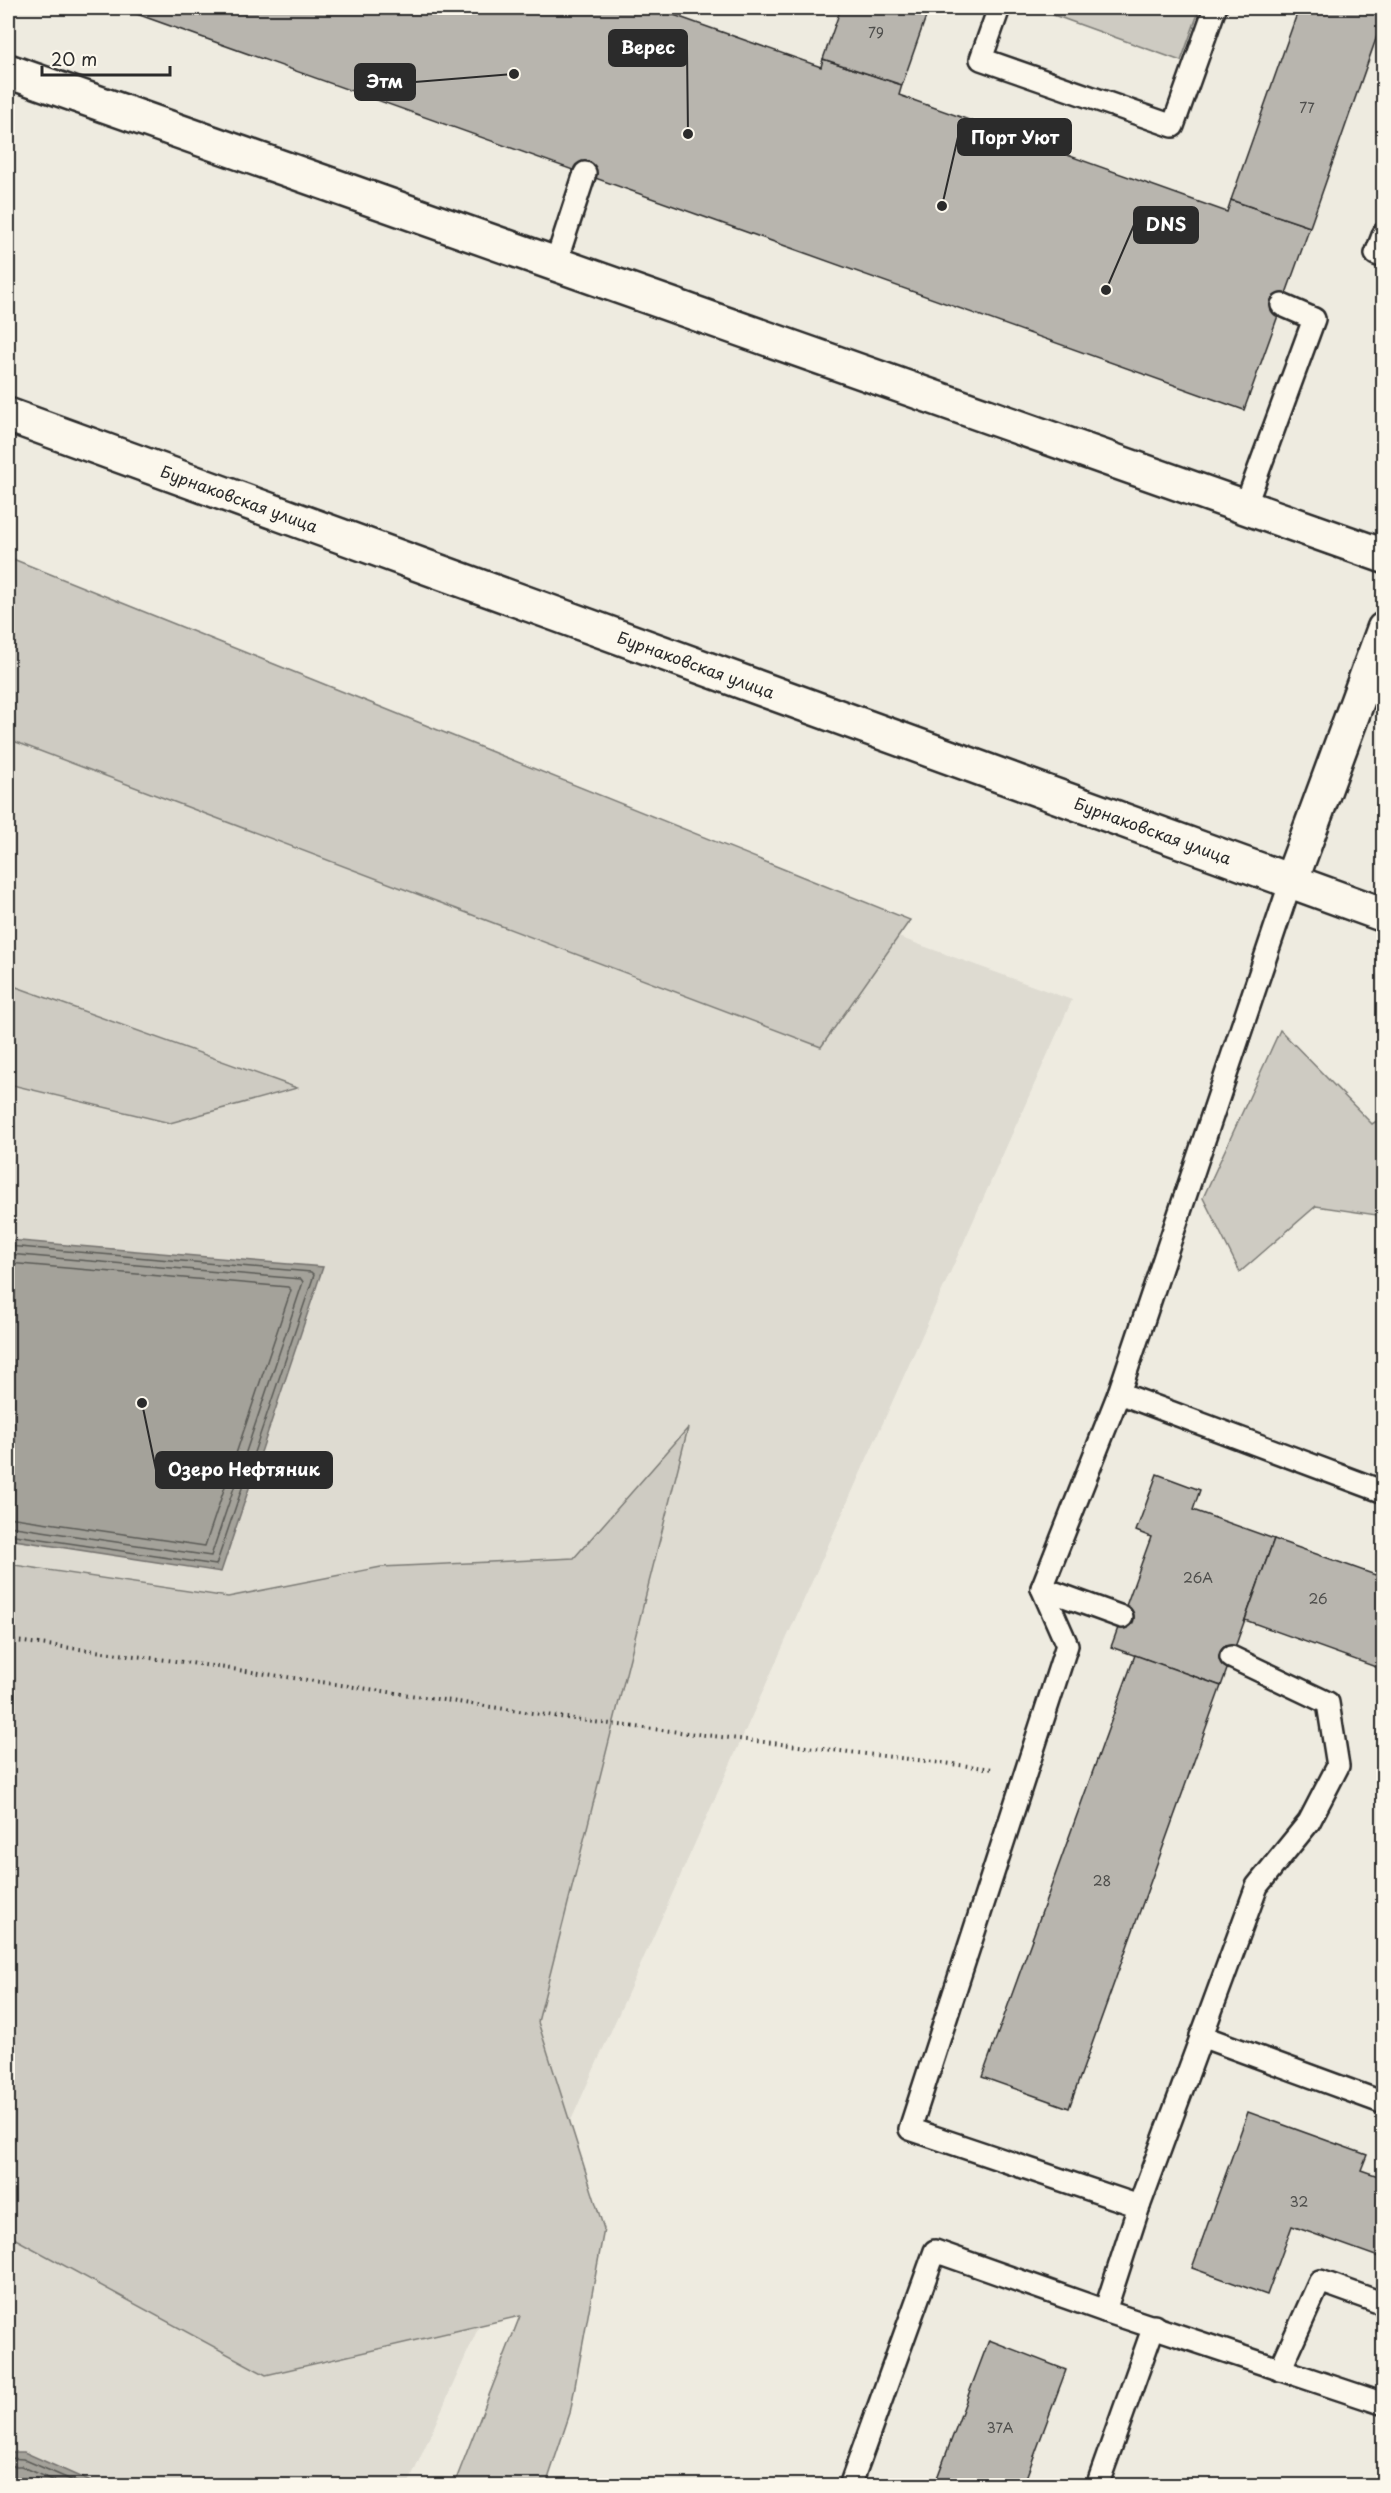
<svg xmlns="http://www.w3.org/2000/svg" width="1391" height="2493" font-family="'Playpen Sans',sans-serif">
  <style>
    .built { fill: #dedbd1 }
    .green { fill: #cecbc2; stroke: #7c7b76; stroke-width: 1.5 }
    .water { fill: #a4a29a; stroke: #74726e; stroke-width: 1.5 }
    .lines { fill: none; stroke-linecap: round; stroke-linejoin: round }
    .shore { stroke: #5b5b57; stroke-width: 1.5 }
    .building { fill: #b8b5ae; stroke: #2b2b2b; stroke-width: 1.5 }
    .service-casing { stroke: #2b2b2b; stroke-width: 26 }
    .minor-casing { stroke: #2b2b2b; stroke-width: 38 }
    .secondary-casing { stroke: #2b2b2b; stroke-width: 38 }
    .path { stroke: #2b2b2b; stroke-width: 4; stroke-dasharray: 1.5 4.5; stroke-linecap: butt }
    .service { stroke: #fbf7ec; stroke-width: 21 }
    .minor { stroke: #fbf7ec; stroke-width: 33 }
    .secondary { stroke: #fbf7ec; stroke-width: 33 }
    .labels { text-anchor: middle; stroke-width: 4.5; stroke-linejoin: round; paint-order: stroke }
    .number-label { font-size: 14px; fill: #4e4e4c }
    .street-label { font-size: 16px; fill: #2b2b2b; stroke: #fbf7ec }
    .leader { fill: none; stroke: #2b2b2b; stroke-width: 2 }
    .callout-dot { fill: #2b2b2b; stroke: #fbf7ec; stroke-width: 2 }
    .callout { fill: #2b2b2b; stroke: #2b2b2b; stroke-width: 2 }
    .callout-label { font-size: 18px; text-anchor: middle; font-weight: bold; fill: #fff }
  </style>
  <rect width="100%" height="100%" fill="#eeebe0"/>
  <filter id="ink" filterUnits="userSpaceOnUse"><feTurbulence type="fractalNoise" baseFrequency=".0167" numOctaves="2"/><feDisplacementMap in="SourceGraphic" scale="12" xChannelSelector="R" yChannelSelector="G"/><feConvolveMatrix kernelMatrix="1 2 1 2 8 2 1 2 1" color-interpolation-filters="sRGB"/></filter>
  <g filter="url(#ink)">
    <path class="built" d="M8,614L1072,1000L408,2485H8Z"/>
    <g class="green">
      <path d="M1034,8H1200L1181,61Z"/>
      <path d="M8,557L910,920L821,1047L8,739Z"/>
      <path d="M8,984L297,1088L170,1123L8,1084Z"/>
      <path d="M1280,1030L1372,1124L1383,1117V1216L1316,1206L1240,1272L1203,1198Z"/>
      <path d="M688,1428L538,2022L604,2229L570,2413L546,2485H454L520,2316L266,2375L8,2235V1564L228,1597L381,1567L574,1558Z"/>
    </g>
    <g class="water">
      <path d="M8,1240L323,1267L221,1572L8,1539Z"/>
      <path d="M8,2452H24L98,2485H8Z"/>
    </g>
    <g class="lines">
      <g class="shore">
        <path d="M8,1246L311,1272L314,1275L216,1565L8,1534"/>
        <path d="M8,1254L301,1279L303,1282L211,1556L8,1526"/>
        <path d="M8,1263L288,1287L291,1290L205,1546L8,1517"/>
        <path d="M8,2458L23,2459L85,2486"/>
        <path d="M8,2466H21L66,2486"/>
      </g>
    </g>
    <g class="building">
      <path d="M120,8H654L821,67L823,59L902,85L899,95L1227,212L1231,200L1310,227L1244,410Z"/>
      <path d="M841,8H929L902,85L823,59Z"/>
      <path d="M1299,8H1384V16L1310,227L1231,200Z"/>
      <path d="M1157,1474L1200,1490L1193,1510L1274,1539L1221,1686L1111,1647L1151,1537L1136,1531Z"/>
      <path d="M1274,1539L1384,1578V1670L1245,1620Z"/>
      <path d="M1135,1655L1221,1686L1069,2108L982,2077Z"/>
      <path d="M1248,2112L1367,2155L1361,2170L1384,2178V2259L1292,2226L1267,2295L1192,2268Z"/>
      <path d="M989,2340L1066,2370L1023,2486H934Z"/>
    </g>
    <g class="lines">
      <g class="service-casing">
        <g id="service">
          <path d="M999,8L981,59L1173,126L1215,8"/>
          <path d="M1384,233L1376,254L1384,257"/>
          <path d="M555,265L585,173"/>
          <path d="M1245,507L1314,319L1282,305"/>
          <path d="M1119,1393L1384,1492"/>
          <path d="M1042,1588L1122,1617"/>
          <path d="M1231,1657L1328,1703L1338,1766L1309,1822L1257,1886L1139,2206L1105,2311L1384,2404"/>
          <path d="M1201,2036L1384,2103"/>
          <path d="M1139,2206L910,2129L1067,1645L1042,1588L1119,1393L1291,881"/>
          <path d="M1280,2370L1320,2281L1384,2304"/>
          <path d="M850,2486L935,2251L1105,2311"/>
          <path d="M1097,2486L1154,2326"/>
        </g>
      </g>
      <g class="minor-casing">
        <g id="minor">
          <path d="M8,71L1384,556"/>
          <path d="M1291,881L1384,629"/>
        </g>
      </g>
      <g class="secondary-casing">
        <g id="secondary">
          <path id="s1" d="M8,415L1384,915"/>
        </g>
      </g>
      <path class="path" d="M8,1640L191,1663L594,1722L994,1769"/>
      <use href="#service" class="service"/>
      <use href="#minor" class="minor"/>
      <use href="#secondary" class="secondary"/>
    </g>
  </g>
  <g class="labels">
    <g class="number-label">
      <text x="876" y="38">79</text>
      <text x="1307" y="113">77</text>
      <text x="1198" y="1583">26А</text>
      <text x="1318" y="1604">26</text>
      <text x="1102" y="1886">28</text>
      <text x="1299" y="2207">32</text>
      <text x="1000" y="2433">37А</text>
    </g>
    <g class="street-label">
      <text dy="6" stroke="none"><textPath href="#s1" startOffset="246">Бурнаковская улица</textPath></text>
      <text dy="6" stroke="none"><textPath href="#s1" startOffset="732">Бурнаковская улица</textPath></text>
      <text dy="6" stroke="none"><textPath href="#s1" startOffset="1218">Бурнаковская улица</textPath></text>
    </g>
  </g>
  <path class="leader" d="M688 134L687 48M514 74L415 82M942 206L958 137M1106 290L1134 225M142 1403L156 1470"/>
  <g class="callout-dot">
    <circle cx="688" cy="134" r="6"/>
    <circle cx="514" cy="74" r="6"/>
    <circle cx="942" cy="206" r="6"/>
    <circle cx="1106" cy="290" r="6"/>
    <circle cx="142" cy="1403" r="6"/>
  </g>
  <g class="callout">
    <rect x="609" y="30" width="78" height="36" rx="6"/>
    <rect x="355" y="64" width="60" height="36" rx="6"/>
    <rect x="958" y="119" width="113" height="36" rx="6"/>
    <rect x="1134" y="207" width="64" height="36" rx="6"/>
    <rect x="156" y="1452" width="176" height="36" rx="6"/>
  </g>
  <g class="callout-label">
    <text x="648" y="54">Верес</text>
    <text x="385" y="88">Этм</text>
    <text x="1015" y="144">Порт Уют</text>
    <text x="1166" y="231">DNS</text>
    <text x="244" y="1476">Озеро Нефтяник</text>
  </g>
  <rect width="1391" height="2493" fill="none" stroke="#fbf7ec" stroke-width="30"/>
  <rect x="15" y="15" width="1361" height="2463" fill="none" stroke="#2b2b2b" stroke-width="2" filter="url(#ink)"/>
  <path d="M42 66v9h128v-9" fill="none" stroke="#2b2b2b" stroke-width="3"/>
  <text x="51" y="66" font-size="18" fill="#2b2b2b" stroke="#fbf7ec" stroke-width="4.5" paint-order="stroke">20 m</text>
</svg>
